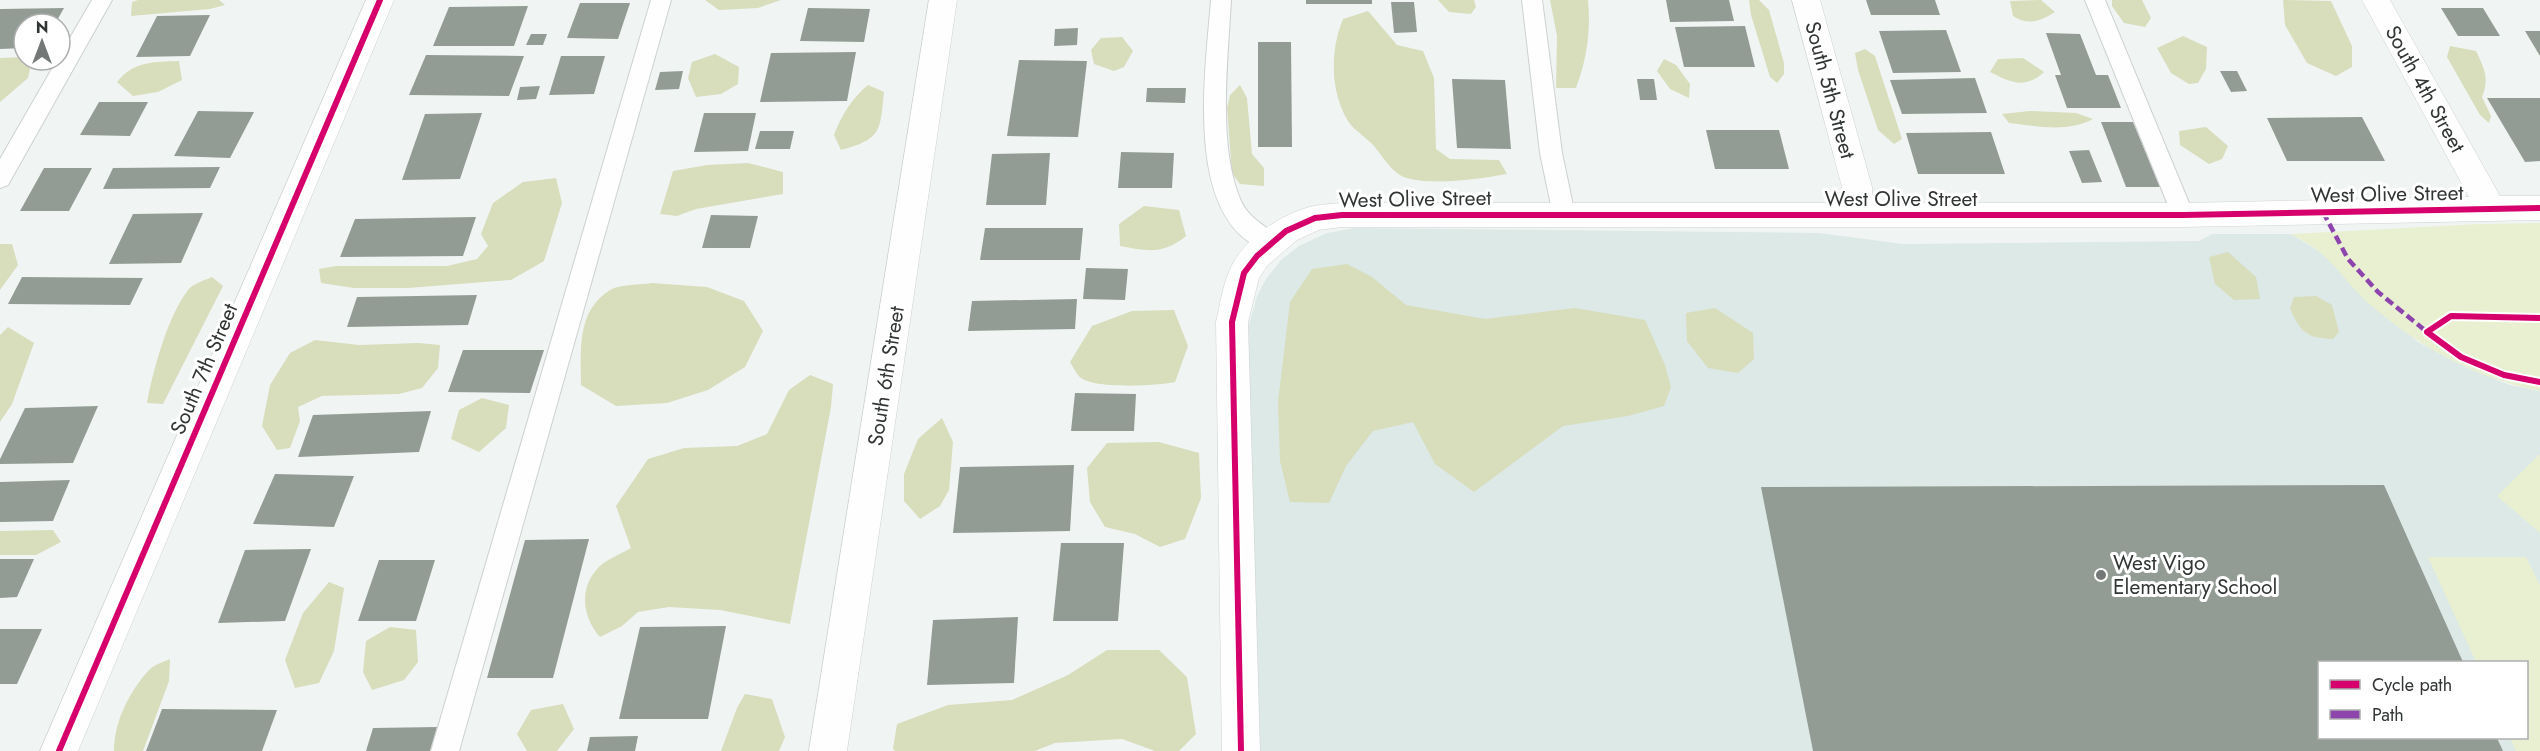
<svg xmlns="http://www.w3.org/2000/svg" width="2540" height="751" font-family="Jost,sans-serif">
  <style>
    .built { fill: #dce9e6; fill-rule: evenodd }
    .green { fill: #e9f0d1 }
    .forest { fill: #d8ddbc }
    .building { fill: #929c94 }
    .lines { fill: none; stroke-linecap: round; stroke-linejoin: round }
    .service-casing { stroke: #cdd1d0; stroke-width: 2 }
    .minor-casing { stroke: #cdd1d0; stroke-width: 1 }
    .service { fill: #fdfefd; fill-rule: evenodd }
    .minor { fill: #fdfefd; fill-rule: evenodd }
    .quiet { stroke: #8e44ad; stroke-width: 4.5; stroke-dasharray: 9 4.5; stroke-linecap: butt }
    .cycleway-casing { stroke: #fff; stroke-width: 10 }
    .cycleway { stroke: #d6006c; stroke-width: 6 }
    .poi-dot { fill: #747877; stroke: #fff; stroke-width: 2 }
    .labels { text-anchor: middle; stroke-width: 6; stroke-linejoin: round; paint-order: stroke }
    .street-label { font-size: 21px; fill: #313534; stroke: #fff }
    .poi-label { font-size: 21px; fill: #313534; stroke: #fff; text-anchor: start }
  </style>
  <rect width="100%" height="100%" fill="#f0f5f4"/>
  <path class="built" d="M1354,228L1819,233L1903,244L2199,241L2212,234H2291L2320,252L2418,342L2468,368L2510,385L2540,391V751H1259L1248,328L1257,296L1266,279L1281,260L1299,246L1327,233ZM2320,662H2526V738H2320Z"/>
  <g class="green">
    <path d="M2540,223V391C2478,379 2421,348 2373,307C2354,292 2340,270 2322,254C2313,246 2301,240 2291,234L2479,224Z"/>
    <path d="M2540,454V533L2497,496Z"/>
    <path d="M2428,557H2526L2540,585V751H2516L2510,738H2526V662H2476Z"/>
  </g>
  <g class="forest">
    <path d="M138,0H219L225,5L210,9L131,16L132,2Z"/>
    <path d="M705,0H781L758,8L719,10Z"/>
    <path d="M1438,0H1474L1476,7L1471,14L1449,12Z"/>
    <path d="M1550,0H1588C1591,31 1587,58 1576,88H1556L1557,36Z"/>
    <path d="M1749,0H1759L1769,10L1784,63V74L1777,83L1770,77L1751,15Z"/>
    <path d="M2041,0L2055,12C2041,21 2028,26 2013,16L2010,1Z"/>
    <path d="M2112,0H2142L2151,18L2145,27L2124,23L2112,6Z"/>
    <path d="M2283,0L2331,1L2352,46V67L2336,76L2307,63L2285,25Z"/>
    <path d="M1368,11L1397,45L1423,51L1434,78L1436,149L1450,159L1499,160L1507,174C1479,179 1438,185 1411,179C1394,176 1387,162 1377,150C1370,139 1355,132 1348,121C1330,91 1330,50 1343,19Z"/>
    <path d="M2183,36L2207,47L2206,69L2198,83L2189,84L2171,73L2157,48Z"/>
    <path d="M1122,37L1133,51L1124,67L1114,71L1094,64L1091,50L1101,38Z"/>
    <path d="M2450,46L2476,51C2484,68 2490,79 2482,97L2491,116L2489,123L2480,115L2447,57Z"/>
    <path d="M1865,49L1875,56L1902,139L1894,144L1878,130L1858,70L1855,53Z"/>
    <path d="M715,54L739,67L738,84L721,94L696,97L688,78L692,62Z"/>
    <path d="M24,57V60H32L28,78L0,102V58Z"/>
    <path d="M2023,58L2044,72C2025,90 2010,82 1990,72L1998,59Z"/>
    <path d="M1664,59L1676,65L1690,84L1689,98L1670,89L1657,71Z"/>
    <path d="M179,61L182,80L158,92L133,96L117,82C134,61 153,62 179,61Z"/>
    <path d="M868,85L884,92C880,131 882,139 841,150L834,135C841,116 852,98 868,85Z"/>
    <path d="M1240,85L1247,98L1252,154L1264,168V186L1240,184L1232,173L1227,108L1230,95Z"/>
    <path d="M2030,111L2076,113L2093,119C2067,133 2037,126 2009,123L2002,114Z"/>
    <path d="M2206,127L2228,146L2222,159L2209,164L2180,145L2179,131Z"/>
    <path d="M748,163L783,172V194L696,209L677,216L660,214L673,171L707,165Z"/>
    <path d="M556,178L562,203L544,261L511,280L408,288H354L321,283L319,269L336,266H447L477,259L488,246L481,234L493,203L523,182Z"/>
    <path d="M1144,206L1179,210L1186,236C1163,255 1147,251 1120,246L1119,224Z"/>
    <path d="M0,244H12L18,265L0,290Z"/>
    <path d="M2228,252L2256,277L2260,299L2234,300L2215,284L2209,257Z"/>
    <path d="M1347,264L1372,277L1406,305L1485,319L1575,308L1645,320L1665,365L1671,387L1664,406L1628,416L1563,426L1474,492L1435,464L1413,422L1373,431L1346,466L1329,503L1290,502L1280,461L1278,402L1290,302L1312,269Z"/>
    <path d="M212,277L223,286L163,404L147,403C153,370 168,316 188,290C193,284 205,280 212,277Z"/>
    <path d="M652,283L707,287L744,301L763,331L745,367L708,390L667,403L616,406L581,385C581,351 576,311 610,290C620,284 640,285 652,283Z"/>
    <path d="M2316,296L2332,305L2339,332L2333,339C2306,338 2301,332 2290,309L2294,297Z"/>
    <path d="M1715,308L1753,333L1754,359L1738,373L1708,368L1687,341L1686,313Z"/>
    <path d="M1174,310L1188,346L1175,382C1156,386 1096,389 1081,378C1077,375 1073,367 1070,362L1092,326L1132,311Z"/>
    <path d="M8,327L34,343L12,404L0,422V335Z"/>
    <path d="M315,340L359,345L419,343L440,345L438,368L422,388L399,394L322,396L298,407L300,421L290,448L277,450L262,426L270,385L290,353Z"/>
    <path d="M810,375L833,384L831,407L790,624L720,610L669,607L638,612L622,626L600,637C583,618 578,589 598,568C605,560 621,554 631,548L616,506L648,459L684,448L737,446L767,434L789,390Z"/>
    <path d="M482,398L509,405L506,428L479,452L451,439L459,410Z"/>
    <path d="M942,418L953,442L949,490L940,506L920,519L904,501V474L918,439Z"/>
    <path d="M1159,442L1199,453L1201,498L1185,539L1160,547L1135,534L1105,527L1090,502L1087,468L1107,443Z"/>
    <path d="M53,530L61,542L36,555H0V531Z"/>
    <path d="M329,582L344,588L334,651L319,683L295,688L285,660L303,613Z"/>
    <path d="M390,627L416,630L418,662L404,680L372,690L363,672L366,641Z"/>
    <path d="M1107,650H1159L1187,677L1196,734L1179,751H1155L1122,739L1055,743L1035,751H895L893,749L897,724L948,705L1012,700L1068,675Z"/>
    <path d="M170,659L169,681L143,751H114C114,722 129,692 149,670C154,665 163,662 170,659Z"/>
    <path d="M745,694L772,699L785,737L779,751H721L737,708Z"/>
    <path d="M563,704L574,729L557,751H527L517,734L531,710Z"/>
  </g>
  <g class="building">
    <rect x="1306" y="0" width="66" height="4"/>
    <path d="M1666,0H1729L1734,21L1670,22Z"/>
    <path d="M1866,0H1935L1940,15H1871Z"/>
    <path d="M1391,2H1414L1417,32L1394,33Z"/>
    <path d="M580,3H630L618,39L567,38Z"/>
    <path d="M528,6L514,46H433L449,7Z"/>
    <path d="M64,8L55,24H24V48L0,49V9Z"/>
    <path d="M808,8L870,9L864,42L800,41Z"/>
    <path d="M2441,8H2483L2500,36H2458Z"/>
    <path d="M210,15L190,56L136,57L157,16Z"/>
    <path d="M1745,26L1755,67H1684L1675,27Z"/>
    <path d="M1078,28L1077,45L1054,46L1055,29Z"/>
    <path d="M1946,30L1961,72L1893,73L1879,31Z"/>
    <path d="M2525,31H2540V56Z"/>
    <path d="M2046,33L2080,34L2096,75H2108L2121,108H2067L2055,75H2061Z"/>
    <path d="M531,34H547L543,45H526Z"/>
    <path d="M1258,42H1291L1292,147H1258Z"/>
    <path d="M856,52L847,101L760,102L771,53Z"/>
    <path d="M426,55L524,56L509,96L409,95Z"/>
    <path d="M561,56H605L594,94L549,95Z"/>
    <path d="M1019,60L1087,61L1078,137L1007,136Z"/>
    <path d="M683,71L679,89L655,90L660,72Z"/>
    <path d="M2220,71H2237L2247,91L2231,92Z"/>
    <path d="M1975,78L1987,113L1902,114L1890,80Z"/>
    <path d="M1452,79L1505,80L1511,149L1457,148Z"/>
    <path d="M1637,79H1654L1657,100H1640Z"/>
    <path d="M540,86L536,99L517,100L520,87Z"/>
    <path d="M1147,88H1186L1185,103L1146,102Z"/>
    <path d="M2487,98H2540V161L2525,162Z"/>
    <path d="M99,102H148L130,136L80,135Z"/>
    <path d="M198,111L254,112L230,158L174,156Z"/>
    <path d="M482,113L460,179L402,180L425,114Z"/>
    <path d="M704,113H756L748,151L694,152Z"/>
    <path d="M2362,117L2385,161H2287L2267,118Z"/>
    <path d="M2101,122H2133L2160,187H2126Z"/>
    <path d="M1706,130H1779L1789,169H1715Z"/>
    <path d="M760,131H794L790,149H755Z"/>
    <path d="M1991,132L2005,174H1918L1906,133Z"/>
    <path d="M2089,150L2102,182L2082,183L2069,151Z"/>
    <path d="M1121,152L1174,153L1172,188H1118Z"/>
    <path d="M1050,153L1046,205H986L992,154Z"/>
    <path d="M220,167L210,188L103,189L113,168Z"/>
    <path d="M44,168H92L69,211H20Z"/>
    <path d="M203,213L181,263L109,264L133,214Z"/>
    <path d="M711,215L758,216L750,248H702Z"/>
    <path d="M476,217L463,256L340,257L355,219Z"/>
    <path d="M985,228H1083L1080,260H980Z"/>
    <path d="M1086,268L1128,269L1125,300L1083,299Z"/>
    <path d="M22,277L143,278L130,305L8,304Z"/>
    <path d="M477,295L468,325L347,327L357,297Z"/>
    <path d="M1077,299L1075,329L968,331L972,301Z"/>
    <path d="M463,350H544L530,393L448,392Z"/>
    <path d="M1075,393L1136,394L1134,431H1071Z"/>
    <path d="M98,406L73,463L0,464V459L25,408Z"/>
    <path d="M431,411L419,452L298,457L313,415Z"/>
    <path d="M1074,465L1070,531L953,533L960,467Z"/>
    <path d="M275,474L354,476L334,527L253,524Z"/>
    <path d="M70,480L53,521L0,522V482Z"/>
    <path d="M2384,485L2463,662H2320V738H2497L2503,751H1813L1761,487Z"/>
    <path d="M589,539L553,678H487L525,540Z"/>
    <path d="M1061,543H1124L1118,621H1053Z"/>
    <path d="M311,549L285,621L218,623L245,550Z"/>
    <path d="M0,559H34L17,597L0,598Z"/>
    <path d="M379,560H435L416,621H358Z"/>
    <path d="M1018,617L1014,683L927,685L933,620Z"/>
    <path d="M726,626L708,719H619L640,627Z"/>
    <path d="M0,629H42L17,684H0Z"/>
    <path d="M162,709L277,710L262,751H146Z"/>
    <path d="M437,727L430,751H366L373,728Z"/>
    <path d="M638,736L635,751H587L590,737Z"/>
  </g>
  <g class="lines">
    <g class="service-casing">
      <g id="service">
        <path d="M92,0H112L8,185L0,188V159L57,60H60V55Z"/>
        <path d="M651,0H671L459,751H431Z"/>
        <path d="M1211,0H1231C1228,59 1217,147 1241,201C1250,222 1273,227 1281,244L1278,251C1266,255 1259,249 1249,242C1186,199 1206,66 1211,0Z"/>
        <path d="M1522,0H1542L1562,153L1575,215L1572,221L1564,224L1556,221L1553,215L1540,153Z"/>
        <path d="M2085,0H2105L2194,215L2191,221L2183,224L2175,221L2172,215Z"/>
      </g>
    </g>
    <g class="minor-casing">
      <g id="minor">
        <path d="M366,0H394L78,751H40Z"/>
        <path d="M929,0H957L847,751H809Z"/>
        <path d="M1792,0H1820L1872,187L1873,203H2183L2469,197L2362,0H2390L2500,196H2540V220L2183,227H1342L1319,230L1297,240L1268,265L1259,278L1248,322L1260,751H1222L1216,322C1220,306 1222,288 1229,272C1241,240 1282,213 1314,206C1323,204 1333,204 1342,203H1842V187Z"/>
      </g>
    </g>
    <use href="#service" class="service"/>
    <use href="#minor" class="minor"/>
    <path class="quiet" d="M2323,212L2348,259L2378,292L2427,332"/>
    <g class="cycleway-casing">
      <g id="cycleway">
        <path d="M2540,318L2451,316L2427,332L2461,357L2504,375L2540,382"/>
        <path d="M59,751L380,0"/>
        <path d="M1241,751L1232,322L1244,273L1257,256L1286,231L1315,218L1342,215H2183L2540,208"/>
      </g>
    </g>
    <use href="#cycleway" class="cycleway"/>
  </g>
  <circle class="poi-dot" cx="2101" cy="575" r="6"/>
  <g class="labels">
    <g class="street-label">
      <text transform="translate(2425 89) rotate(61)" y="7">South 4th Street</text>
      <text transform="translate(1830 90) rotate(75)" y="7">South 5th Street</text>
      <text transform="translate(2387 194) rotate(-1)" y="7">West Olive Street</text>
      <text transform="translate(1415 199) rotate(-1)" y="7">West Olive Street</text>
      <text x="1901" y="206">West Olive Street</text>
      <text transform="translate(204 369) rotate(-67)" y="7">South 7th Street</text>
      <text transform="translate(886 376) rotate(-81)" y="7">South 6th Street</text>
    </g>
    <g class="poi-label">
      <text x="2113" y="570">West Vigo<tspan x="2113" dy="24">Elementary School</tspan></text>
    </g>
  </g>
  <rect x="2318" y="661" width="210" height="78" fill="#ffffff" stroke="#adaeae" stroke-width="1.5"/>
  <rect x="2330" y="680" width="30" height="9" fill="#d6006c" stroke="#adaeae" stroke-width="1.5"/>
  <text x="2372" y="691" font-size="18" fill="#313534">Cycle path</text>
  <rect x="2330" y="710" width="30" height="9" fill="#8e44ad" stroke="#adaeae" stroke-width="1.5"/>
  <text x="2372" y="721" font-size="18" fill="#313534">Path</text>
  <g transform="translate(42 42)"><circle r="28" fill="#ffffff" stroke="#adaeae" stroke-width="1.5"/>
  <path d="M0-4.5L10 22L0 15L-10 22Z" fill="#747877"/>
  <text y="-9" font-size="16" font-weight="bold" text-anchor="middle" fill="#313534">N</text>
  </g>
</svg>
